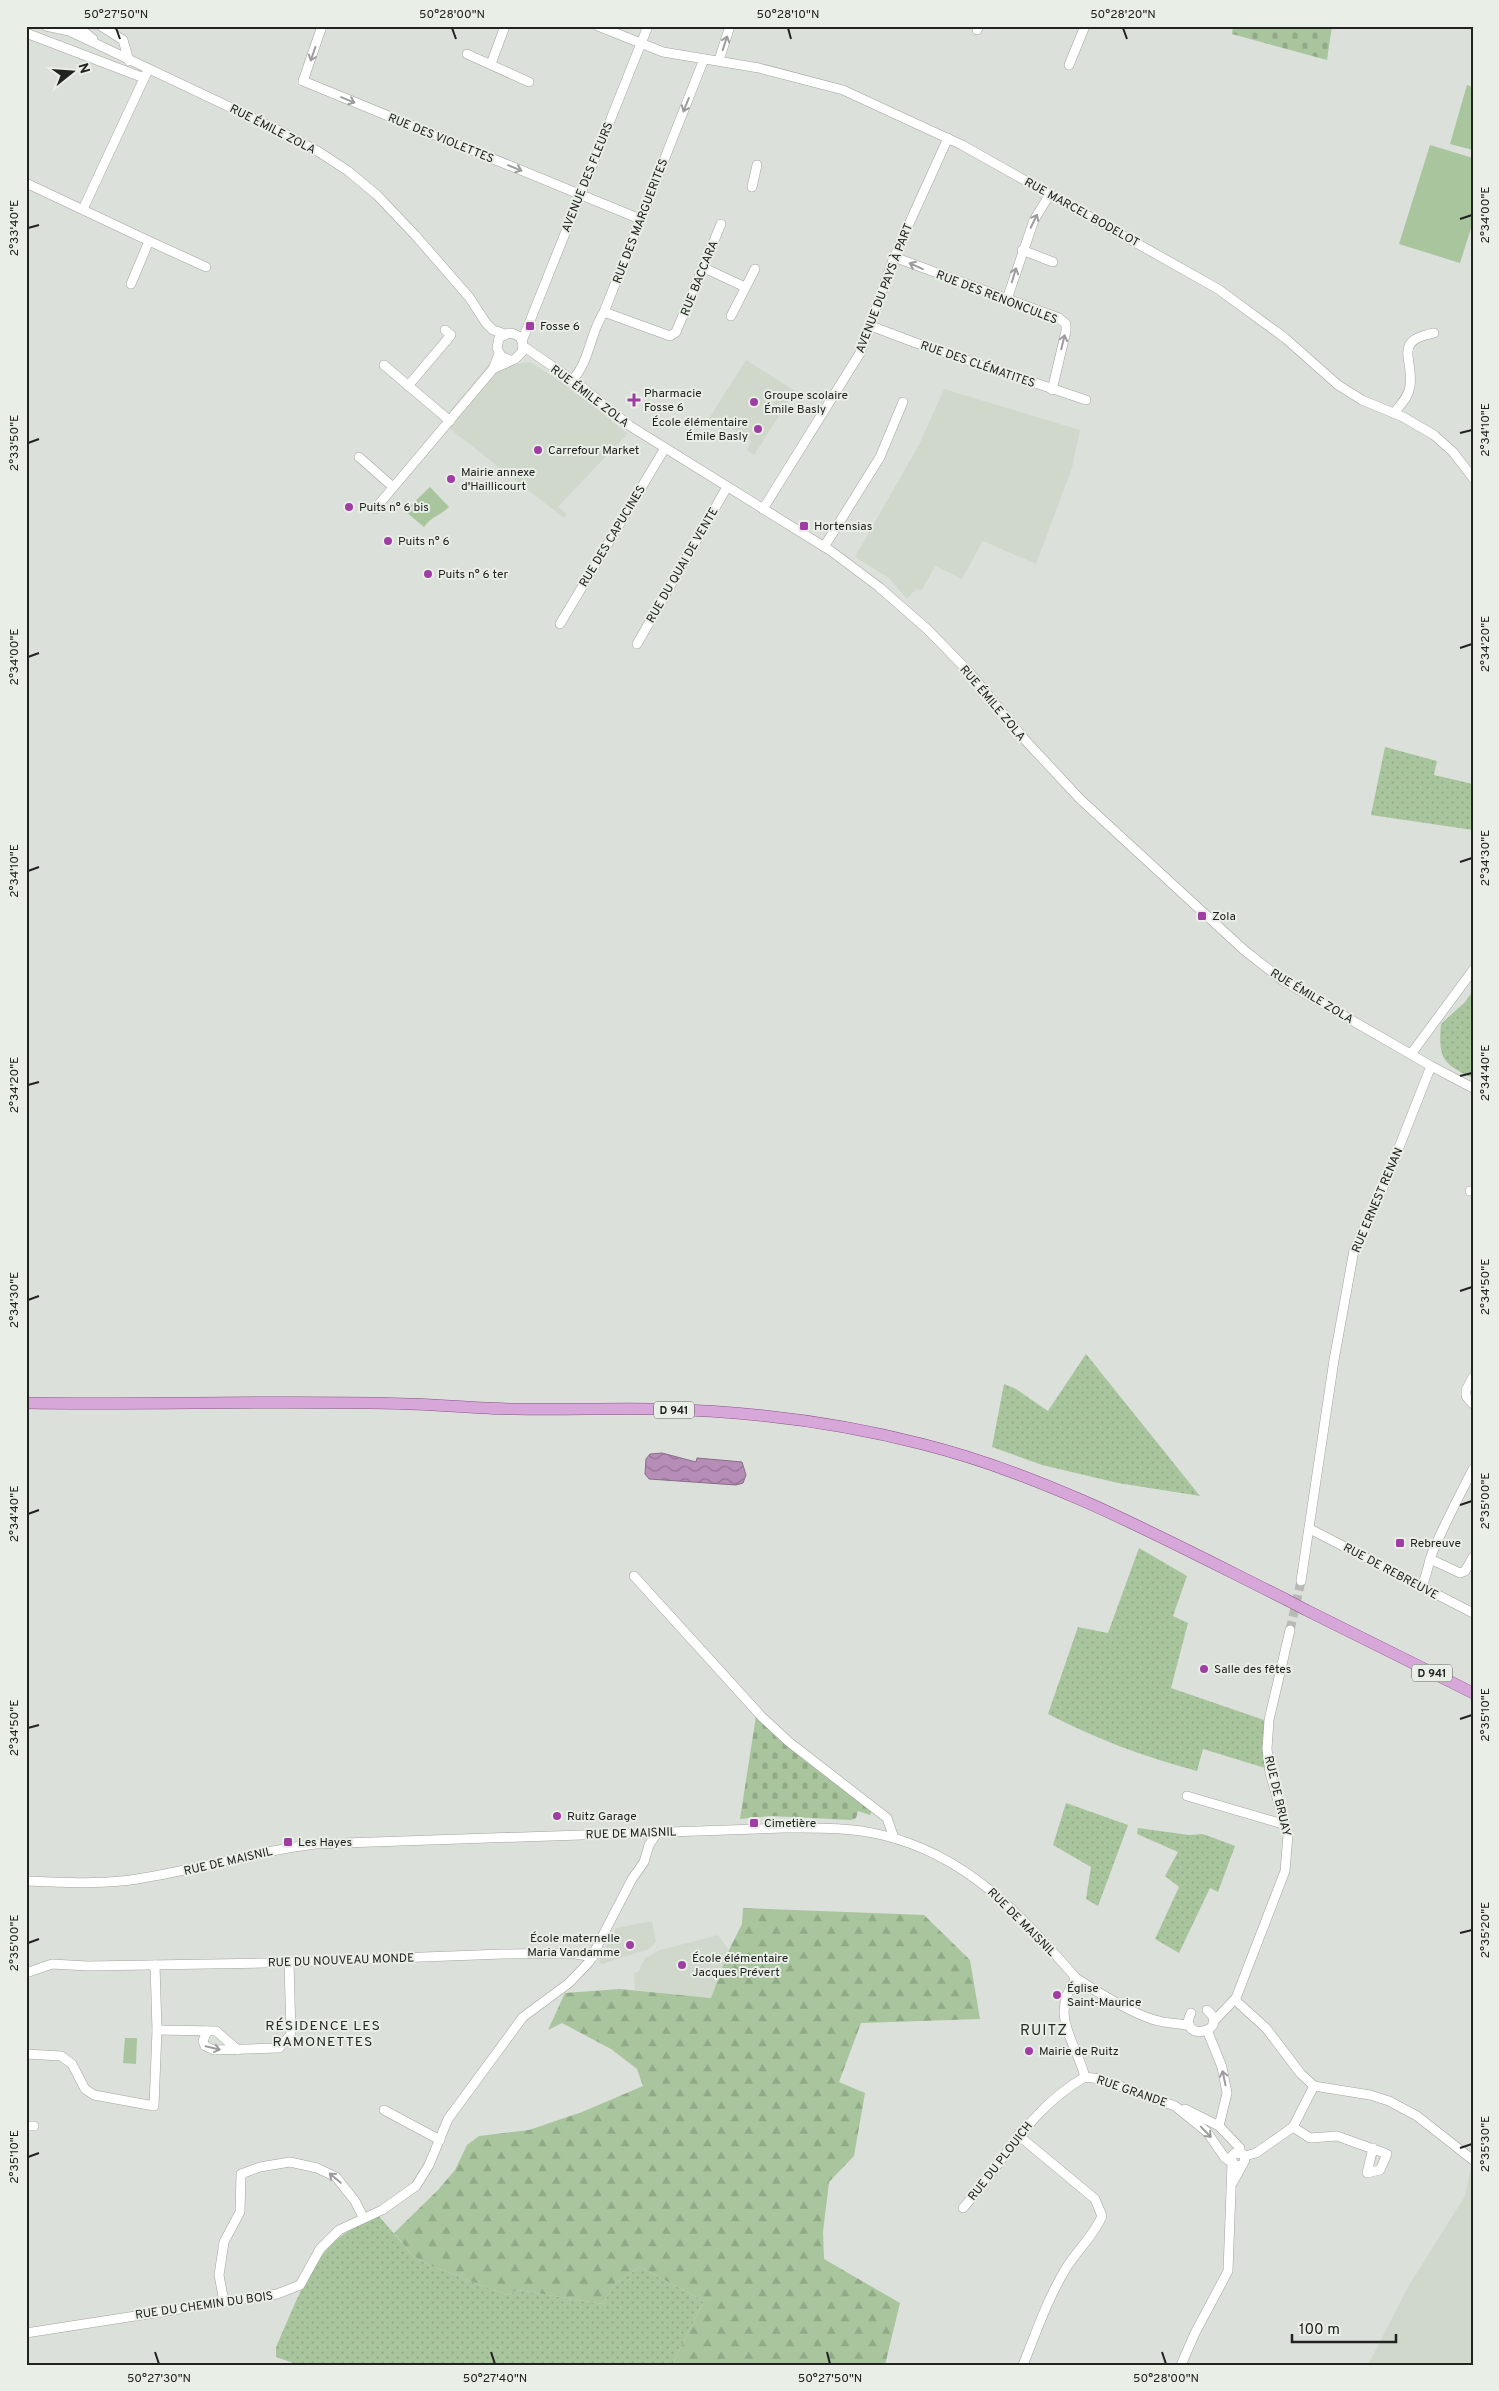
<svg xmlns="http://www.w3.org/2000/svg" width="1499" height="2391" font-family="Overpass,sans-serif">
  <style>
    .built { fill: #cfd8cb }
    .grass { fill: url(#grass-dots) }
    .forest { fill: url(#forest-firs) }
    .cemetery { fill: url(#cemetery-stones) }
    .park { fill: #a8c59d }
    .water { fill: url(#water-waves); stroke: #896d89 }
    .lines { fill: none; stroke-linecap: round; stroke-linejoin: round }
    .minor-tunnel { stroke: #b7bab5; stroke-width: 9; stroke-dasharray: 9 4.5; stroke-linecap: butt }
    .minor-casing { stroke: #a0a49e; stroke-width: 10 }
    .major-casing { stroke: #875288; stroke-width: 12 }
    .minor { stroke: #fff; stroke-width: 9 }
    .major { stroke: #d8a7d9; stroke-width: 11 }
    .major-bridge-casing { stroke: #875288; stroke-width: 12; stroke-linecap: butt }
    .major-bridge { stroke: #d8a7d9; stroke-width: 11 }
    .oneway { stroke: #9b9c9b }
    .ticks { fill: none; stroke: #212321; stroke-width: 2 }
    .poi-dot { fill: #a03da3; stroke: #e9eee7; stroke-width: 2 }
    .labels { text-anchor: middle; stroke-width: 4; stroke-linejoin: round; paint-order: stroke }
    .shield { fill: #e9eee7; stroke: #5d605c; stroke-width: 1 }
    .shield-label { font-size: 11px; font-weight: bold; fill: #212321 }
    .street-label { font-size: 12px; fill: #212321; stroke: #e9eee7 }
    .poi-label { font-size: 12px; fill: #212321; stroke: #e9eee7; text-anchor: start }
    .neighbourhood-label { font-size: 14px; letter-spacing: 1px; fill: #282c27; stroke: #e9eee7 }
    .quarter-label { font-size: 15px; letter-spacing: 1px; fill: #282c27; stroke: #e9eee7 }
    .neatline { fill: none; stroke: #212321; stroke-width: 2 }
    .ticks-label { font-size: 12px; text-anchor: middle; fill: #212321 }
  </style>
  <defs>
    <pattern id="grass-dots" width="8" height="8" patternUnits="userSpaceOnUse" patternTransform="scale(1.25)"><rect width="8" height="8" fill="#a8c59d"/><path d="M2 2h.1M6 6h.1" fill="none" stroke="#90a987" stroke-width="1.8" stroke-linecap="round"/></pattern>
    <pattern id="forest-firs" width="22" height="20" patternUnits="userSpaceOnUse" patternTransform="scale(1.25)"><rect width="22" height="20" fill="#a8c59d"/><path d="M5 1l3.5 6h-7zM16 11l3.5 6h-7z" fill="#90a987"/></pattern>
    <pattern id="cemetery-stones" width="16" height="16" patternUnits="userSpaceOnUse" patternTransform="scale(1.25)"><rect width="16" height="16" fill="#a8c59d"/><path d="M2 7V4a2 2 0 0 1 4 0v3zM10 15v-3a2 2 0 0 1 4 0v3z" fill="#90a987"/></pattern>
    <pattern id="water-waves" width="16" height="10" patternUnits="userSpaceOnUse" patternTransform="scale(1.25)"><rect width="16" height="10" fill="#b68db6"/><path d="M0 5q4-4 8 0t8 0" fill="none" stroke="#947394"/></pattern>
  </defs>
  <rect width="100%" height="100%" fill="#dce0da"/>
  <g class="built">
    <path d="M492,360L506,366L530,362L580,394L627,434L558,507L567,514L564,518L441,422Z"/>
    <path d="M746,360L795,391L754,455L747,450L751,441L720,419L713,428L706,423Z"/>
    <path d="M944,389L1080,430L1072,468L1036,564L983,541L962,579L935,566L922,590L916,589L907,599L889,578L855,557L920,443Z"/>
    <path d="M652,1921L656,1942L649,1949L602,1964L599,1961L616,1928Z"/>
    <path d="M718,1935L729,1950L711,1998L635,1990L634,1973L638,1972L645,1958L660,1950Z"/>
    <path d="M1471,2168H1473V2365H1368L1408,2287L1465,2196Z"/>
  </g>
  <g class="grass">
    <path d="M1385,747L1437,761L1434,775L1473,784V830L1371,815Z"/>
    <path d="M1473,991V1078C1443,1064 1438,1059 1441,1024L1465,1002Z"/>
    <path d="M1086,1354L1200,1496L1118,1483L1042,1465L992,1447L1004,1384L1016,1389L1048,1411Z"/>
    <path d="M1139,1548L1187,1576L1173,1616L1188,1623L1171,1688L1264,1720L1265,1768L1203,1749L1197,1771C1145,1757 1096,1739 1048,1714L1078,1627L1108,1633Z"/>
    <path d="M1066,1803L1128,1825L1098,1906L1086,1899L1091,1867L1053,1845Z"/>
    <path d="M1138,1828L1189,1835L1203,1834L1235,1846L1218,1892L1210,1888L1179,1953L1155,1939L1179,1887L1165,1876L1178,1852L1137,1834Z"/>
    <path d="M378,2215L413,2256L429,2265L507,2295L518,2290L603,2304L614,2284L640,2267L704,2301L672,2365H299L276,2357V2347C291,2314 305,2273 330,2246C343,2232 361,2224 378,2215Z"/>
  </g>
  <path class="forest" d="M743,1908L924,1915L970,1960L980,2019L861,2023L839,2082L865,2093L854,2156L829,2182L823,2232L824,2259L900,2303L885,2365H672L704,2301L640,2267L614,2284L603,2304L518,2290L507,2295L429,2265L413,2256L394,2233L438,2190L455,2170L467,2145L479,2136L529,2130L582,2112L643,2086L637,2069L611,2049L562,2023L548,2030L565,1993L620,1989L711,1998L729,1950L742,1924Z"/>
  <g class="cemetery">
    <path d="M1233,26H1332L1327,60L1232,34Z"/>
    <path d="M756,1716L778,1739L872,1811L870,1815L858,1811L856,1818L851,1820L771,1816L740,1819Z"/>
  </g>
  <g class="park">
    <path d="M1467,85L1473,87V150L1450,144Z"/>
    <path d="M1430,145L1473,158V222L1460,263L1399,244Z"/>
    <path d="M430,487L449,507C440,516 433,515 424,527L405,511Z"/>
    <path d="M125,2038H137L136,2064L123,2063Z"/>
  </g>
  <path class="water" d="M662,1453L696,1462L697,1458L742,1462L746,1475L743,1483L736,1485L649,1479L645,1474L646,1459L650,1454Z"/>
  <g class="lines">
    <path class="minor-tunnel" d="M1290,1630L1301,1581"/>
    <g class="minor-casing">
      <g id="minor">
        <path d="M46,26L69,31L278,130L319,152L348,171L377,195L415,235L469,297L486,323L493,330L505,334"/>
        <path d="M77,26L93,39"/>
        <path d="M101,26L123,40L129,61"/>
        <path d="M322,26L303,81L640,219"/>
        <path d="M598,26L663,52L759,68L843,90L962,145L1218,289L1285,338L1338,385L1362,400L1403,417L1434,435L1453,452L1473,478"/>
        <path d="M977,30L979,26"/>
        <path d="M26,33L144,78"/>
        <path d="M467,54L529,82"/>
        <path d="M719,60L730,26"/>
        <path d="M491,64L505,26"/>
        <path d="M1069,65L1085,26"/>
        <path d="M26,183L149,241L131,284"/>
        <path d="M752,187L757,165"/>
        <path d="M83,209L148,70"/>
        <path d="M149,241L206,267"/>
        <path d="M1022,250L1053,262"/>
        <path d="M894,257L1059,318L1066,324V331L1052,390"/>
        <path d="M702,267L745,287"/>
        <path d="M1007,299L1034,220L1050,194"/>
        <path d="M604,312L670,336L676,332L721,224"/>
        <path d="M731,316L755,269"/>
        <path d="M871,326L916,343L1086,400"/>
        <path d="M522,341L648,26"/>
        <path d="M523,346L581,386L630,426L831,551L879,587L927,629L970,673L1026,741L1080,799L1244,950L1282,980L1431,1066L1473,1088"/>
        <path d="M384,365L450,421"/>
        <path d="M493,369L515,359L522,352C525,341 520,334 509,333L499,338L497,348L501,356L510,360"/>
        <path d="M572,380C590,362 590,332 604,312L704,59"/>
        <path d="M408,386L451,335L445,330"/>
        <path d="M1394,413C1400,405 1409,397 1410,386C1414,358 1392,341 1434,333"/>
        <path d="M359,457L393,487"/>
        <path d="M375,509L493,369L499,354"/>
        <path d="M763,509L860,353L894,257L948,138"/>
        <path d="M824,547L880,457L903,402"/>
        <path d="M560,624L665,448"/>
        <path d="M637,644L727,487"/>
        <path d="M1411,1054L1473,970"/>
        <path d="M1470,1191H1473"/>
        <path d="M1473,1377L1466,1390V1396L1473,1404"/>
        <path d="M1310,1529L1473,1613"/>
        <path d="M1430,1559L1460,1573L1465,1571L1473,1557"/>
        <path d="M634,1576L761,1716L789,1742L887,1818L894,1838"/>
        <path d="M1301,1581L1334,1360L1354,1250L1385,1183L1431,1066"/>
        <path d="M1421,1588C1427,1576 1428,1563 1433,1551C1445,1523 1459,1496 1473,1469"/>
        <path d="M1187,1796L1286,1825"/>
        <path d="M26,1881C63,1882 100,1885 137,1879C197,1870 255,1851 316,1844L784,1828C816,1828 850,1827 882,1835C967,1855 1021,1915 1076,1978C1095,1991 1138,2017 1159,2021C1170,2024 1180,2023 1190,2026"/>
        <path d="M26,1973L52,1964L88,1966L264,1963L503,1954L570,1953L593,1957"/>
        <path d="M1076,1978C1049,2017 1075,2039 1085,2077L1100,2079L1175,2106L1207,2132L1225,2158L1231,2162"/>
        <path d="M1235,2000L1266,2028L1301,2074L1314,2086L1370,2095L1389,2101L1417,2116L1473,2160"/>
        <path d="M1191,2013C1176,2043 1233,2032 1207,2010"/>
        <path d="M1213,2022L1236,1998L1285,1871L1288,1835L1270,1773L1267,1749L1269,1720L1290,1630"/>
        <path d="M157,2030L216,2031L238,2050"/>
        <path d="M1207,2030L1222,2067L1227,2093L1219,2126"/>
        <path d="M207,2031L203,2041L205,2046L214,2050L279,2048L291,2034L289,1962"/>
        <path d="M26,2054L61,2056L72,2064L85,2089L94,2095L154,2106L157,2030L155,1965"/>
        <path d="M1185,2109L1219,2126L1240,2148V2153"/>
        <path d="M384,2110L440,2140"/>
        <path d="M26,2126H34"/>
        <path d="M1293,2127L1310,2138L1337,2136L1387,2154L1380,2170L1367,2173L1373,2148"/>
        <path d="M1018,2135L1095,2199L1102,2216C1094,2236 1076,2251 1065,2270C1047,2300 1036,2333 1023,2365"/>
        <path d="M1244,2156L1256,2153L1293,2127L1314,2086"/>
        <path d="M1233,2182L1245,2160L1243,2154L1235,2153L1231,2157L1234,2165L1241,2166"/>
        <path d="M963,2208C1004,2162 1029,2109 1085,2077"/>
        <path d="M224,2302L219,2275L224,2242L240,2212L241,2174L260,2167L290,2162L317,2168L336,2177L355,2201L363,2217"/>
        <path d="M26,2333L277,2294L300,2285L320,2249L339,2230L382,2210L416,2186L429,2165L448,2119L523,2017L569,1983L589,1962L632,1879L644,1862L649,1845L657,1833"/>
        <path d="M1181,2365L1195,2333L1228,2271L1232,2164"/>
      </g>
    </g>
    <g class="major-casing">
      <g id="major">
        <path d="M26,1403C154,1405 283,1400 411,1404C445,1405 480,1409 515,1409C563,1410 610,1408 658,1409C747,1411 836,1422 922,1444C1050,1476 1170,1542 1287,1600"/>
        <path d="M1306,1610L1473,1693"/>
      </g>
    </g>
    <use href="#minor" class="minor"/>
    <use href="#major" class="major"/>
    <g class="major-bridge-casing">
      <path id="major-bridge" d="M1287,1600L1306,1610"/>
    </g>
    <use href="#major-bridge" class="major-bridge"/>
  </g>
  <defs><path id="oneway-shaft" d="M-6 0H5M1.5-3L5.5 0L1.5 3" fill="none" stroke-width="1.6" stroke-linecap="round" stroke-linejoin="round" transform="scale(1.25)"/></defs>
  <g class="oneway">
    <use href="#oneway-shaft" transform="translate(725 43) rotate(-72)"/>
    <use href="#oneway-shaft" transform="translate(313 54) rotate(109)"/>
    <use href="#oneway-shaft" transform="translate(348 100) rotate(22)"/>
    <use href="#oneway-shaft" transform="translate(686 105) rotate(112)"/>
    <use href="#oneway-shaft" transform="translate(515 168) rotate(22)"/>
    <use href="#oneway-shaft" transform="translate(1034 221) rotate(-64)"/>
    <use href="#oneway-shaft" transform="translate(916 266) rotate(-156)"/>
    <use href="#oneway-shaft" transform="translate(1014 275) rotate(-73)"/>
    <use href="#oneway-shaft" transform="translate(1063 342) rotate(-76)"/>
    <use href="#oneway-shaft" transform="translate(213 2048) rotate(14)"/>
    <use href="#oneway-shaft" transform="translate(1224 2078) rotate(-102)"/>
    <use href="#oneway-shaft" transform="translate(1206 2132) rotate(46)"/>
    <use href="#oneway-shaft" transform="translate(335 2178) rotate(-140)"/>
  </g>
  <path class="ticks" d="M116,28L120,39M452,28L456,39M788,28L791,39M1123,28L1127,39M1460,219L1472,215M28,228L39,225M1460,433L1472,430M28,443L39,439M1460,648L1472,644M28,657L39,653M1460,862L1472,858M28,871L39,867M1460,1076L1472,1073M28,1085L39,1082M1460,1291L1472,1287M28,1300L39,1296M1460,1505L1472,1501M28,1514L39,1510M1460,1719L1472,1715M28,1728L39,1725M1460,1933L1472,1930M28,1943L39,1939M1460,2148L1472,2144M28,2157L39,2153M155,2352L159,2364M491,2352L495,2364M827,2352L830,2364M1162,2352L1166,2364"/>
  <g class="poi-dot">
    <rect x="525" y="321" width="10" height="10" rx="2.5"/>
    <path d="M631.5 392.5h5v5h5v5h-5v5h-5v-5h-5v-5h5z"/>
    <circle cx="754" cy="402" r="5"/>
    <circle cx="758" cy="429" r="5"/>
    <circle cx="538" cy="450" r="5"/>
    <circle cx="451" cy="479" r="5"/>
    <circle cx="349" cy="507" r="5"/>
    <rect x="799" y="521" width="10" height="10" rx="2.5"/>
    <circle cx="388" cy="541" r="5"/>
    <circle cx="428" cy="574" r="5"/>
    <rect x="1197" y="911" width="10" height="10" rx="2.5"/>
    <rect x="1395" y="1538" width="10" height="10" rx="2.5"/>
    <circle cx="1204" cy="1669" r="5"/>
    <circle cx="557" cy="1816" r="5"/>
    <rect x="749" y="1818" width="10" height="10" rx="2.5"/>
    <rect x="283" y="1837" width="10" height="10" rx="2.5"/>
    <circle cx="630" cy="1945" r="5"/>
    <circle cx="682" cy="1965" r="5"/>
    <circle cx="1057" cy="1995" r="5"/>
    <circle cx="1029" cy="2051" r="5"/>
  </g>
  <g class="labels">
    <g class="shield">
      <rect x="654" y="1401.5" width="40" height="17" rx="4"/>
      <rect x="1412" y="1664.5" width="40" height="17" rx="4"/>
    </g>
    <g class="shield-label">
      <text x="674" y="1414">D 941</text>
      <text x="1432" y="1677">D 941</text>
    </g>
    <g class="street-label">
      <text transform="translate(273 129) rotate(27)" y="4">RUE ÉMILE ZOLA</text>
      <text transform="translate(441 138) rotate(22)" y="4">RUE DES VIOLETTES</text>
      <text transform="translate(587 177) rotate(-68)" y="4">AVENUE DES FLEURS</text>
      <text transform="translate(1082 212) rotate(29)" y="4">RUE MARCEL BODELOT</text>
      <text transform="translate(640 221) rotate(-69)" y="4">RUE DES MARGUERITES</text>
      <text transform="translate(699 278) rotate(-68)" y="4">RUE BACCARA</text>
      <text transform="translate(884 288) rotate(-69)" y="4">AVENUE DU PAYS À PART</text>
      <text transform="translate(997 297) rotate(21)" y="4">RUE DES RENONCULES</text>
      <text transform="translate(978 364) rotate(19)" y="4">RUE DES CLÉMATITES</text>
      <text transform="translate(590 396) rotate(37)" y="4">RUE ÉMILE ZOLA</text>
      <text transform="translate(612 536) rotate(-59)" y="4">RUE DES CAPUCINES</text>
      <text transform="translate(682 565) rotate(-60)" y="4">RUE DU QUAI DE VENTE</text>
      <text transform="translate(993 703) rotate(50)" y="4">RUE ÉMILE ZOLA</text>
      <text transform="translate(1312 996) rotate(31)" y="4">RUE ÉMILE ZOLA</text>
      <text transform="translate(1377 1200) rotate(-67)" y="4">RUE ERNEST RENAN</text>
      <text transform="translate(1391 1571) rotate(28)" y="4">RUE DE REBREUVE</text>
      <text transform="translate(1278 1796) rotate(77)" y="4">RUE DE BRUAY</text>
      <text transform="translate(631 1833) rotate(-2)" y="4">RUE DE MAISNIL</text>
      <text transform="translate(228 1861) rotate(-13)" y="4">RUE DE MAISNIL</text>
      <text transform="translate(1022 1922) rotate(45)" y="4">RUE DE MAISNIL</text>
      <text transform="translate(341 1960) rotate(-2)" y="4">RUE DU NOUVEAU MONDE</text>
      <text transform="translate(1132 2091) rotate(19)" y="4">RUE GRANDE</text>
      <text transform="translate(1000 2161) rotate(-52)" y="4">RUE DU PLOUICH</text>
      <text transform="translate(204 2305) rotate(-8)" y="4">RUE DU CHEMIN DU BOIS</text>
    </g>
    <g class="poi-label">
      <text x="540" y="330">Fosse 6</text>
      <text x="644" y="397">Pharmacie<tspan x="644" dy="14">Fosse 6</tspan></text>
      <text x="764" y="399">Groupe scolaire<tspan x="764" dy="14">Émile Basly</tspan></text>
      <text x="748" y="426" text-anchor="end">École élémentaire<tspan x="748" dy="14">Émile Basly</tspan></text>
      <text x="548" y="454">Carrefour Market</text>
      <text x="461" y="476">Mairie annexe<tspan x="461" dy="14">d'Haillicourt</tspan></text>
      <text x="359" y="511">Puits n° 6 bis</text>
      <text x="814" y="530">Hortensias</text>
      <text x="398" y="545">Puits n° 6</text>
      <text x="438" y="578">Puits n° 6 ter</text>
      <text x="1212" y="920">Zola</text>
      <text x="1410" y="1547">Rebreuve</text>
      <text x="1214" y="1673">Salle des fêtes</text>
      <text x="567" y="1820">Ruitz Garage</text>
      <text x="764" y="1827">Cimetière</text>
      <text x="298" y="1846">Les Hayes</text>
      <text x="620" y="1942" text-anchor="end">École maternelle<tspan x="620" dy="14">Maria Vandamme</tspan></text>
      <text x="692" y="1962">École élémentaire<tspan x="692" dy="14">Jacques Prévert</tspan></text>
      <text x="1067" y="1992">Église<tspan x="1067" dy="14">Saint-Maurice</tspan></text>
      <text x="1039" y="2055">Mairie de Ruitz</text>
    </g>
    <g class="neighbourhood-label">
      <text x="323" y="2030">RÉSIDENCE LES<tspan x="323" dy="16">RAMONETTES</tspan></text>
    </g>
    <g class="quarter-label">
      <text x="1044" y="2035">RUITZ</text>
    </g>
  </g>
  <rect width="1499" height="2391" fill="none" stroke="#e9eee7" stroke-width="55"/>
  <g transform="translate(72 72) rotate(73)" stroke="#e9eee7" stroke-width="4" paint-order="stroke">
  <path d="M0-4L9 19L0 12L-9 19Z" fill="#212321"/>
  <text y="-8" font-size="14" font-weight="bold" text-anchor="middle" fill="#212321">N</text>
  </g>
  <path d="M1292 2334v8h104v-8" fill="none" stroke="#212321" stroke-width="2.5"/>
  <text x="1299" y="2334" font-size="15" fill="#212321" stroke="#e9eee7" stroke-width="4" paint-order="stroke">100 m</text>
  <rect x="28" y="28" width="1444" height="2336" class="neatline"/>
  <g class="ticks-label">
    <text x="116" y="18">50°27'50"N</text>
    <text x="452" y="18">50°28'00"N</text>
    <text x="788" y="18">50°28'10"N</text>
    <text x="1123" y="18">50°28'20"N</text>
    <text transform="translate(1485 215) rotate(-90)" y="4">2°34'00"E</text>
    <text transform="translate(14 228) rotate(-90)" y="4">2°33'40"E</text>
    <text transform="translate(1485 430) rotate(-90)" y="4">2°34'10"E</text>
    <text transform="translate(14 443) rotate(-90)" y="4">2°33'50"E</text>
    <text transform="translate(1485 644) rotate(-90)" y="4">2°34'20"E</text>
    <text transform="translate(14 657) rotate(-90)" y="4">2°34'00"E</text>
    <text transform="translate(1485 858) rotate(-90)" y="4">2°34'30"E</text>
    <text transform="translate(14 871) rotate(-90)" y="4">2°34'10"E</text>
    <text transform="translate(1485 1073) rotate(-90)" y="4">2°34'40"E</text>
    <text transform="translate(14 1085) rotate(-90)" y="4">2°34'20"E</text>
    <text transform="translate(1485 1287) rotate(-90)" y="4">2°34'50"E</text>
    <text transform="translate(14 1300) rotate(-90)" y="4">2°34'30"E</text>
    <text transform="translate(1485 1501) rotate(-90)" y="4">2°35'00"E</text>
    <text transform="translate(14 1514) rotate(-90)" y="4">2°34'40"E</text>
    <text transform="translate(1485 1715) rotate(-90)" y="4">2°35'10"E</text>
    <text transform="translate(14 1728) rotate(-90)" y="4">2°34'50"E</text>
    <text transform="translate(1485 1930) rotate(-90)" y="4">2°35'20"E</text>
    <text transform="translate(14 1943) rotate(-90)" y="4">2°35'00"E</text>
    <text transform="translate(1485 2144) rotate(-90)" y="4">2°35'30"E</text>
    <text transform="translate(14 2157) rotate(-90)" y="4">2°35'10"E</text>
    <text x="159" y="2382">50°27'30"N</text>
    <text x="495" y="2382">50°27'40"N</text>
    <text x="830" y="2382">50°27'50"N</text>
    <text x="1166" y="2382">50°28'00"N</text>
  </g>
</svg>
